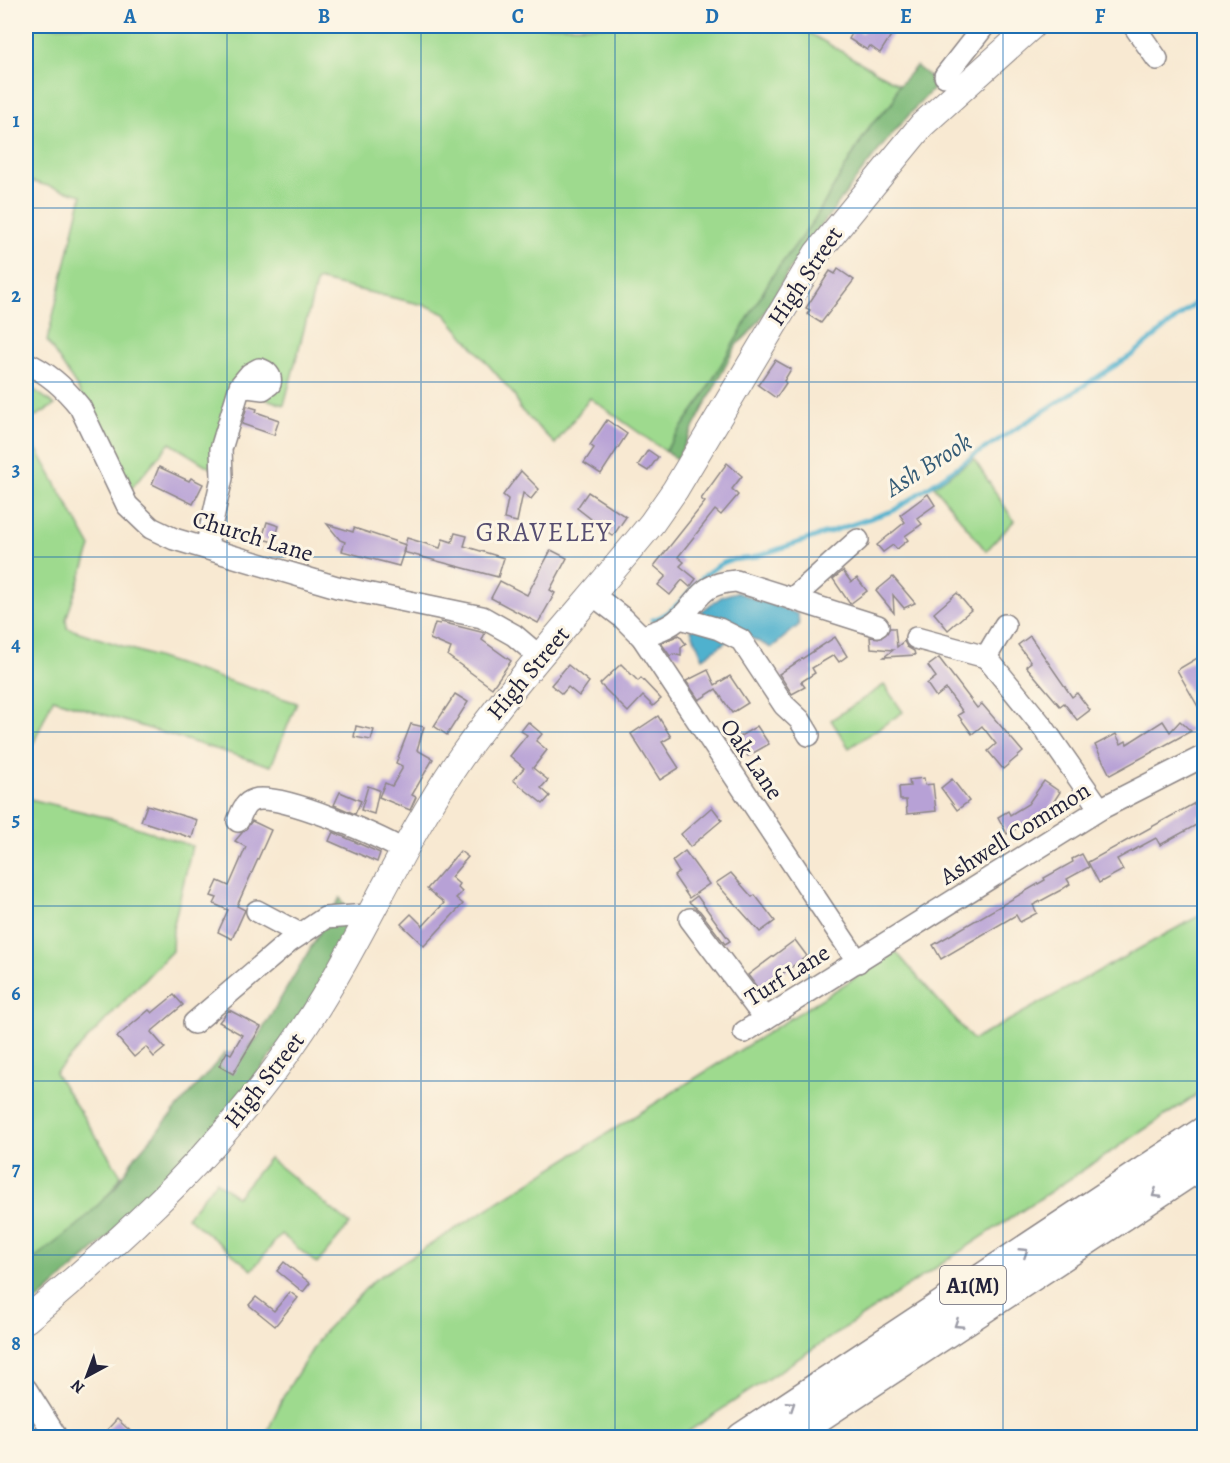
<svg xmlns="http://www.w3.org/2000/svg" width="1230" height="1463" font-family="Alegreya,serif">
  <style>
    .green { fill: #9eda8e; stroke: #607e64; stroke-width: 1.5 }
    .forest { fill: #7eba79; stroke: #506e5a; stroke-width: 1.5 }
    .water { fill: #4fb1ce; stroke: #386a84; stroke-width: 1.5 }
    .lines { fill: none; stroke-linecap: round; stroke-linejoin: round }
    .stream { stroke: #4fb1ce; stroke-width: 4.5 }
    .building { fill: #b7a1d6 }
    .minor-casing { stroke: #8d8686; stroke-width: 24 }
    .major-casing { stroke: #8d8686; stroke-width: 28 }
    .highway-casing { stroke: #8d8686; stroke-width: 33 }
    .minor { stroke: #fff; stroke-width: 21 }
    .major { stroke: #fff; stroke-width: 26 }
    .highway { stroke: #fff; stroke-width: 30 }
    .oneway { stroke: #9c9ca7 }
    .grid { fill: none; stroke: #1f6fb2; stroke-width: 1.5; stroke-opacity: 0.55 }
    .labels { text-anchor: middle; stroke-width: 6; stroke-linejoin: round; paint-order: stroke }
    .shield { fill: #fcf5e5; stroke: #63616e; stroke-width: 1.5 }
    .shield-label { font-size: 22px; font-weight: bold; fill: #22223b }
    .street-label { font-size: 24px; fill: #22223b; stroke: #fcf5e5 }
    .water-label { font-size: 26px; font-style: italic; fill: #345b76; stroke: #fcf5e5 }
    .quarter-label { font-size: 27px; letter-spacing: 1.5px; fill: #564e71; stroke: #fcf5e5 }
    .neatline { fill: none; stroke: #1f6fb2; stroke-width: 2 }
    .grid-label { font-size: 20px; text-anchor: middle; font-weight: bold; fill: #1f6fb2 }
  </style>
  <rect width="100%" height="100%" fill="#fcf5e5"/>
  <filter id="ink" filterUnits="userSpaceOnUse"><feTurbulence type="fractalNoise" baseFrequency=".0167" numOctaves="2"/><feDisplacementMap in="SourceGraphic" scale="12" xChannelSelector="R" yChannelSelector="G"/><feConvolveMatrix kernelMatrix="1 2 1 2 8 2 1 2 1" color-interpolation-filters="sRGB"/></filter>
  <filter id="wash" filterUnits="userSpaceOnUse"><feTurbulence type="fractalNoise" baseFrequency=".008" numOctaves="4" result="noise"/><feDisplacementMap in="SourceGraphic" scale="24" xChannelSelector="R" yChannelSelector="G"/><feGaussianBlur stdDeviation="1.35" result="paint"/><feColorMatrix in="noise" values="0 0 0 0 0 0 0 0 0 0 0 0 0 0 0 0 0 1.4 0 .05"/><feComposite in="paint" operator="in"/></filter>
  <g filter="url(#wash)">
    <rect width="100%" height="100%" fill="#f8e9d2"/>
    <g class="green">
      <path d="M26,26H797L900,85L893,102L870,126L856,149L814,221L773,275L701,400L665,451L590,398L555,444L520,409L515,396L445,314L428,306L317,280L284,405L245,392L215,471L170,443L129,491L77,387L47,341L82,195L26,180Z"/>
      <path d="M26,384L55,405L26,422Z"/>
      <path d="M26,430L91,547L66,619L67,628L297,703L271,766L53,699L26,760Z"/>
      <path d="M974,459L1014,521L986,551L934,486Z"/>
      <path d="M884,685L903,712L849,748L831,720Z"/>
      <path d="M26,798L109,818L192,846L173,928L172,951L55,1073L121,1175C109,1201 52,1253 26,1265Z"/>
      <path d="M1204,913V1090L680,1437H265L284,1395L322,1334L374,1280L896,952L973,1040Z"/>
      <path d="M269,1158L350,1224L317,1264L281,1234L252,1270L187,1217L216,1181L237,1197Z"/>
    </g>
    <g class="forest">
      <path d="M916,66L932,79L933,89C881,142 838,203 795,262C775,289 764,324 737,344L677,459L665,451L701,400L773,275L814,220L870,126L893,102L897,88Z"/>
      <path d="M340,898L356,921L342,958L197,1157L26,1311V1265L78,1225L115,1188L133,1159L225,1053L245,1052L258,1037Z"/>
    </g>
    <path class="water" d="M736,592L798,614L799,625L771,648L740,632L703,658L691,630L702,622L700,612L723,596Z"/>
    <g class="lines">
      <path class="stream" d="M652,620C684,611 696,572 728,561C735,559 744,559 752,558L895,510L973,456L1132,355L1204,296"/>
    </g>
    <g id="blocks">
      <g class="building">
        <path d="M866,26H897L880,53L870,46L867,50L849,39L855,28L862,33Z"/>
        <path d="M838,269L854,280L821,323L807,314L810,310L806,308L830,271L835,274Z"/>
        <path d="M775,360L791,369L784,381L786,383L776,398L758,385Z"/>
        <path d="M247,406L257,409L256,412L279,420L274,435L242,424Z"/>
        <path d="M607,420L627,434L601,474L584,463L594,448L590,445Z"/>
        <path d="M648,450L658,457L648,471L638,465Z"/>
        <path d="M727,463L742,476L732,489L738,495L721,515L715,510L678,557L684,562L680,566L696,579L690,587L682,580L670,595L658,585L666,576L654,566L705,502L701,499Z"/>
        <path d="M159,467L189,481L191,478L203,484L193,504L152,484Z"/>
        <path d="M521,471L539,489L531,499L523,493L517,522L504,519L508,499L503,495Z"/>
        <path d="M588,492L626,517L613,536L577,508Z"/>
        <path d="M928,494L935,505L917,518L922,524L905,536L908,540L897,549L893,545L883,552L877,545L905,522L900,515Z"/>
        <path d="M267,522L279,526L274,542L262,539Z"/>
        <path d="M327,524L353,532L354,528L406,545L399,566L342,551L345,542L340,540Z"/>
        <path d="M455,533L467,536L464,546L504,558L498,577L403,552L407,538L440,548L443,539L452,542Z"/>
        <path d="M551,550L567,558L550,590L555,593L538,623L491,598L500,581L527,595Z"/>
        <path d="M843,571L851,582L857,578L867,591L850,604L833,579Z"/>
        <path d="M893,577L915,603L904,608L893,595L894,613L876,591Z"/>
        <path d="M957,593L971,610L948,630L934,613Z"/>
        <path d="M441,622L485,633L482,640L511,661L492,688L448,656L451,648L430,639L435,623L440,624Z"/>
        <path d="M890,628H895L897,647L904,641L907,647L914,651L915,655L884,657L893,650L871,648L870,637L881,638Z"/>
        <path d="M679,635L686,644L681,648V656L673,654L670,656L661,643Z"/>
        <path d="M1030,636L1072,697L1077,693L1090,710L1077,720L1064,703L1060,706L1026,666L1031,662L1018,645Z"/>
        <path d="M835,637L847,656L839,662L834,655L812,668L815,673L801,682L805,687L792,694L779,674Z"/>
        <path d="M1204,654V717L1177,670Z"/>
        <path d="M939,658L977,708L982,704L1023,752L1003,769L988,751L996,744L982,726L972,734L958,715L963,712L946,689L936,697L927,684L936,677L928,666Z"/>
        <path d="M621,664L638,681L641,678L661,699L653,706L643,696L628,712L600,684Z"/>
        <path d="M568,665L589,682L579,696L568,687L562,694L551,685Z"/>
        <path d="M708,670L715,685L730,676L748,703L732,713L716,689L699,700L686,681Z"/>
        <path d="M455,694L468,702L447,735L434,726Z"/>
        <path d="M658,716L671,737L662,742L679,768L660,780L631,734Z"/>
        <path d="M1163,721L1170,732L1180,721L1191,731L1110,775L1095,745L1116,734L1121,744L1126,741L1127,744Z"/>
        <path d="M528,722L542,734L536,741L547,750L533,768L548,780L541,788L550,796L543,804L513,780L524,768L510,756L527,735L521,731Z"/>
        <path d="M411,724L424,727L417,750L433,759L412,795L416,797L410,810L379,797L385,783L392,786L402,769V766L396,763Z"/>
        <path d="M356,726L374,730L371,740L354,737Z"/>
        <path d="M757,726L769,744L748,756L737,738Z"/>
        <path d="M924,778L925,785L933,784L936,811L907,814L906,800H900L899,787L910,786L909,780Z"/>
        <path d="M952,779L969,801L957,810L941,788Z"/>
        <path d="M1044,781L1060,792L1045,815L1042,814L1007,834L998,817L1008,811L1010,815L1028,804Z"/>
        <path d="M368,786L379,790L374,814L361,810Z"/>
        <path d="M340,792L361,801L355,814L334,805Z"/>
        <path d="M1204,798V812L1197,816L1200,823L1160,845L1156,838L1117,859L1123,870L1099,883L1088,862Z"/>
        <path d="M147,805L197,820L192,838L141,821Z"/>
        <path d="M712,807L722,820L690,847L681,834Z"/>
        <path d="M252,821L271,830L237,906L245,910L232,939L218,932L228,910L214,904L217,898L211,896L218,881L229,886L246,847L235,841Z"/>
        <path d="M333,832L380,853L377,862L329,841Z"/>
        <path d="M460,851L468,857L451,877L459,884L457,887L462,892L456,898L463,904L424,946L401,924L411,914L423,926L444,903L427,889Z"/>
        <path d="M685,851L709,884L689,898L674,876L679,872L672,861Z"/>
        <path d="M1082,854L1089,867L1067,879L1070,884L1061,890L1033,905L1037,913L1020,922L1016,915L941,959L933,945L1045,880L1044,878L1073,862L1072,859Z"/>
        <path d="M731,873L752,897L755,895L775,921L760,932L716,883Z"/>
        <path d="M697,896L730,941L725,944L700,911L689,902Z"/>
        <path d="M795,940L807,956L759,990L748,975Z"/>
        <path d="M174,995L183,1005L151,1032L165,1048L154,1057L146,1047L134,1057L117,1037L149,1010L152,1013Z"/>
        <path d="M229,1010L261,1027L233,1074L219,1066L227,1052L231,1054L242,1035L219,1022Z"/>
        <path d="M284,1262L310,1283L303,1292L277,1271Z"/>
        <path d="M290,1292L298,1298L275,1326L249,1305L256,1297L274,1311Z"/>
        <path d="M117,1419L137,1437H110L105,1432Z"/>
      </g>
    </g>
  </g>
  <g filter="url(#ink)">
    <use href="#blocks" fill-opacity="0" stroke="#8d8686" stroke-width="1.5"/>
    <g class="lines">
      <g class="minor-casing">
        <g id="minor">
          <path d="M1134,26L1157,59"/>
          <path d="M945,76L984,26"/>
          <path d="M26,363C47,372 65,388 80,407L127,505L151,528L174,539L337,587L482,617L514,635L540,657"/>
          <path d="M206,548L222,478L221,449L240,386L250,374L259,369C267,371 272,376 270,384L263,389L240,386"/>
          <path d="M593,595L623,618L642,637L858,962"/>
          <path d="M792,599L858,540"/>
          <path d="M680,618L719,629L741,640L784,705L800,720L809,735"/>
          <path d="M1005,625L986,657L1043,727L1100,809"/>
          <path d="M642,637C653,632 667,629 676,621C701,602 696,584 736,581L878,626"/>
          <path d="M916,638L986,657"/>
          <path d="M238,821C242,812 244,803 254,800C280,792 378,836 403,850"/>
          <path d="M257,911L300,934"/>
          <path d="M690,919L765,1019"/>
          <path d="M194,1023L289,942L325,918L368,915"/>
          <path d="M744,1032L1100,809L1204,756"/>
          <path d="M26,1389L57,1438"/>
        </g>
      </g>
      <g class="major-casing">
        <path id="major" d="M26,1320C130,1234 229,1142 304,1028C362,941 401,843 461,757C519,675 589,601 652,523L675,490L817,253L922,125L1032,26"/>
      </g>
      <g class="highway-casing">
        <g id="highway">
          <path d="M742,1438L1204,1132"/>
          <path d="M786,1438L1204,1162"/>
        </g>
      </g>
      <use href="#minor" class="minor"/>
      <use href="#major" class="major"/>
      <use href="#highway" class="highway"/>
    </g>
    <defs><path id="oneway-chevron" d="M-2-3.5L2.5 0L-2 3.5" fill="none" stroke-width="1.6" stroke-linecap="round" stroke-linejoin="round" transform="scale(1.5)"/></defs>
    <g class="oneway">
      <use href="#oneway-chevron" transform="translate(1156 1194) rotate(147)"/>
      <use href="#oneway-chevron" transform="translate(1024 1252) rotate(-33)"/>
      <use href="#oneway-chevron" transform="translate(958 1324) rotate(147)"/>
      <use href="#oneway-chevron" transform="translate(791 1405) rotate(-33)"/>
    </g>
  </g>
  <path class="grid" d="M227,26V1438M421,26V1438M615,26V1438M809,26V1438M1003,26V1438M26,208H1204M26,382H1204M26,557H1204M26,732H1204M26,906H1204M26,1081H1204M26,1255H1204"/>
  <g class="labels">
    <rect class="shield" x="940" y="1266" width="66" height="38" rx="4.5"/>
    <g class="shield-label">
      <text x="973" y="1293">A1(M)</text>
    </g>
    <g class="street-label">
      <text transform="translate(805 276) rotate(-56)" y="8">High Street</text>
      <text transform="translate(253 536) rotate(17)" y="8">Church Lane</text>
      <text transform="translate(528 673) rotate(-50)" y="8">High Street</text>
      <text transform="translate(752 759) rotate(56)" y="8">Oak Lane</text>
      <text transform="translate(1015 833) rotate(-32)" y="8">Ashwell Common</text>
      <text transform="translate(787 975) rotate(-32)" y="8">Turf Lane</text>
      <text transform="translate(264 1080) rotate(-52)" y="8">High Street</text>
    </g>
    <g class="water-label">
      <text transform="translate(928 464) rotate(-32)" y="9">Ash Brook</text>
    </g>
    <g class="quarter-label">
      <text x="544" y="541">GRAVELEY</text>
    </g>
  </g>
  <rect width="1230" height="1463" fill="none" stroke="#fcf5e5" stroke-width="66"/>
  <g transform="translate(87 1376) rotate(221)" stroke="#fcf5e5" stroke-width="4.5" paint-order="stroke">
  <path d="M0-4.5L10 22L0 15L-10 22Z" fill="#22223b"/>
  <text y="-9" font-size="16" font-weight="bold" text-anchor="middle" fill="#22223b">N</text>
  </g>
  <rect x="33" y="33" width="1164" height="1397" class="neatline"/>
  <g class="grid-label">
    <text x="130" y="23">A</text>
    <text x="324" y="23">B</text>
    <text x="518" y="23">C</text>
    <text x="712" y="23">D</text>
    <text x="906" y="23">E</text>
    <text x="1100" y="23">F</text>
    <text x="16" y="127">1</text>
    <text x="16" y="302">2</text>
    <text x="16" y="476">3</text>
    <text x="16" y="651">4</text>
    <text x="16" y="826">5</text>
    <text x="16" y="1000">6</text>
    <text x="16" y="1175">7</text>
    <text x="16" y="1350">8</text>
  </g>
</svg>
